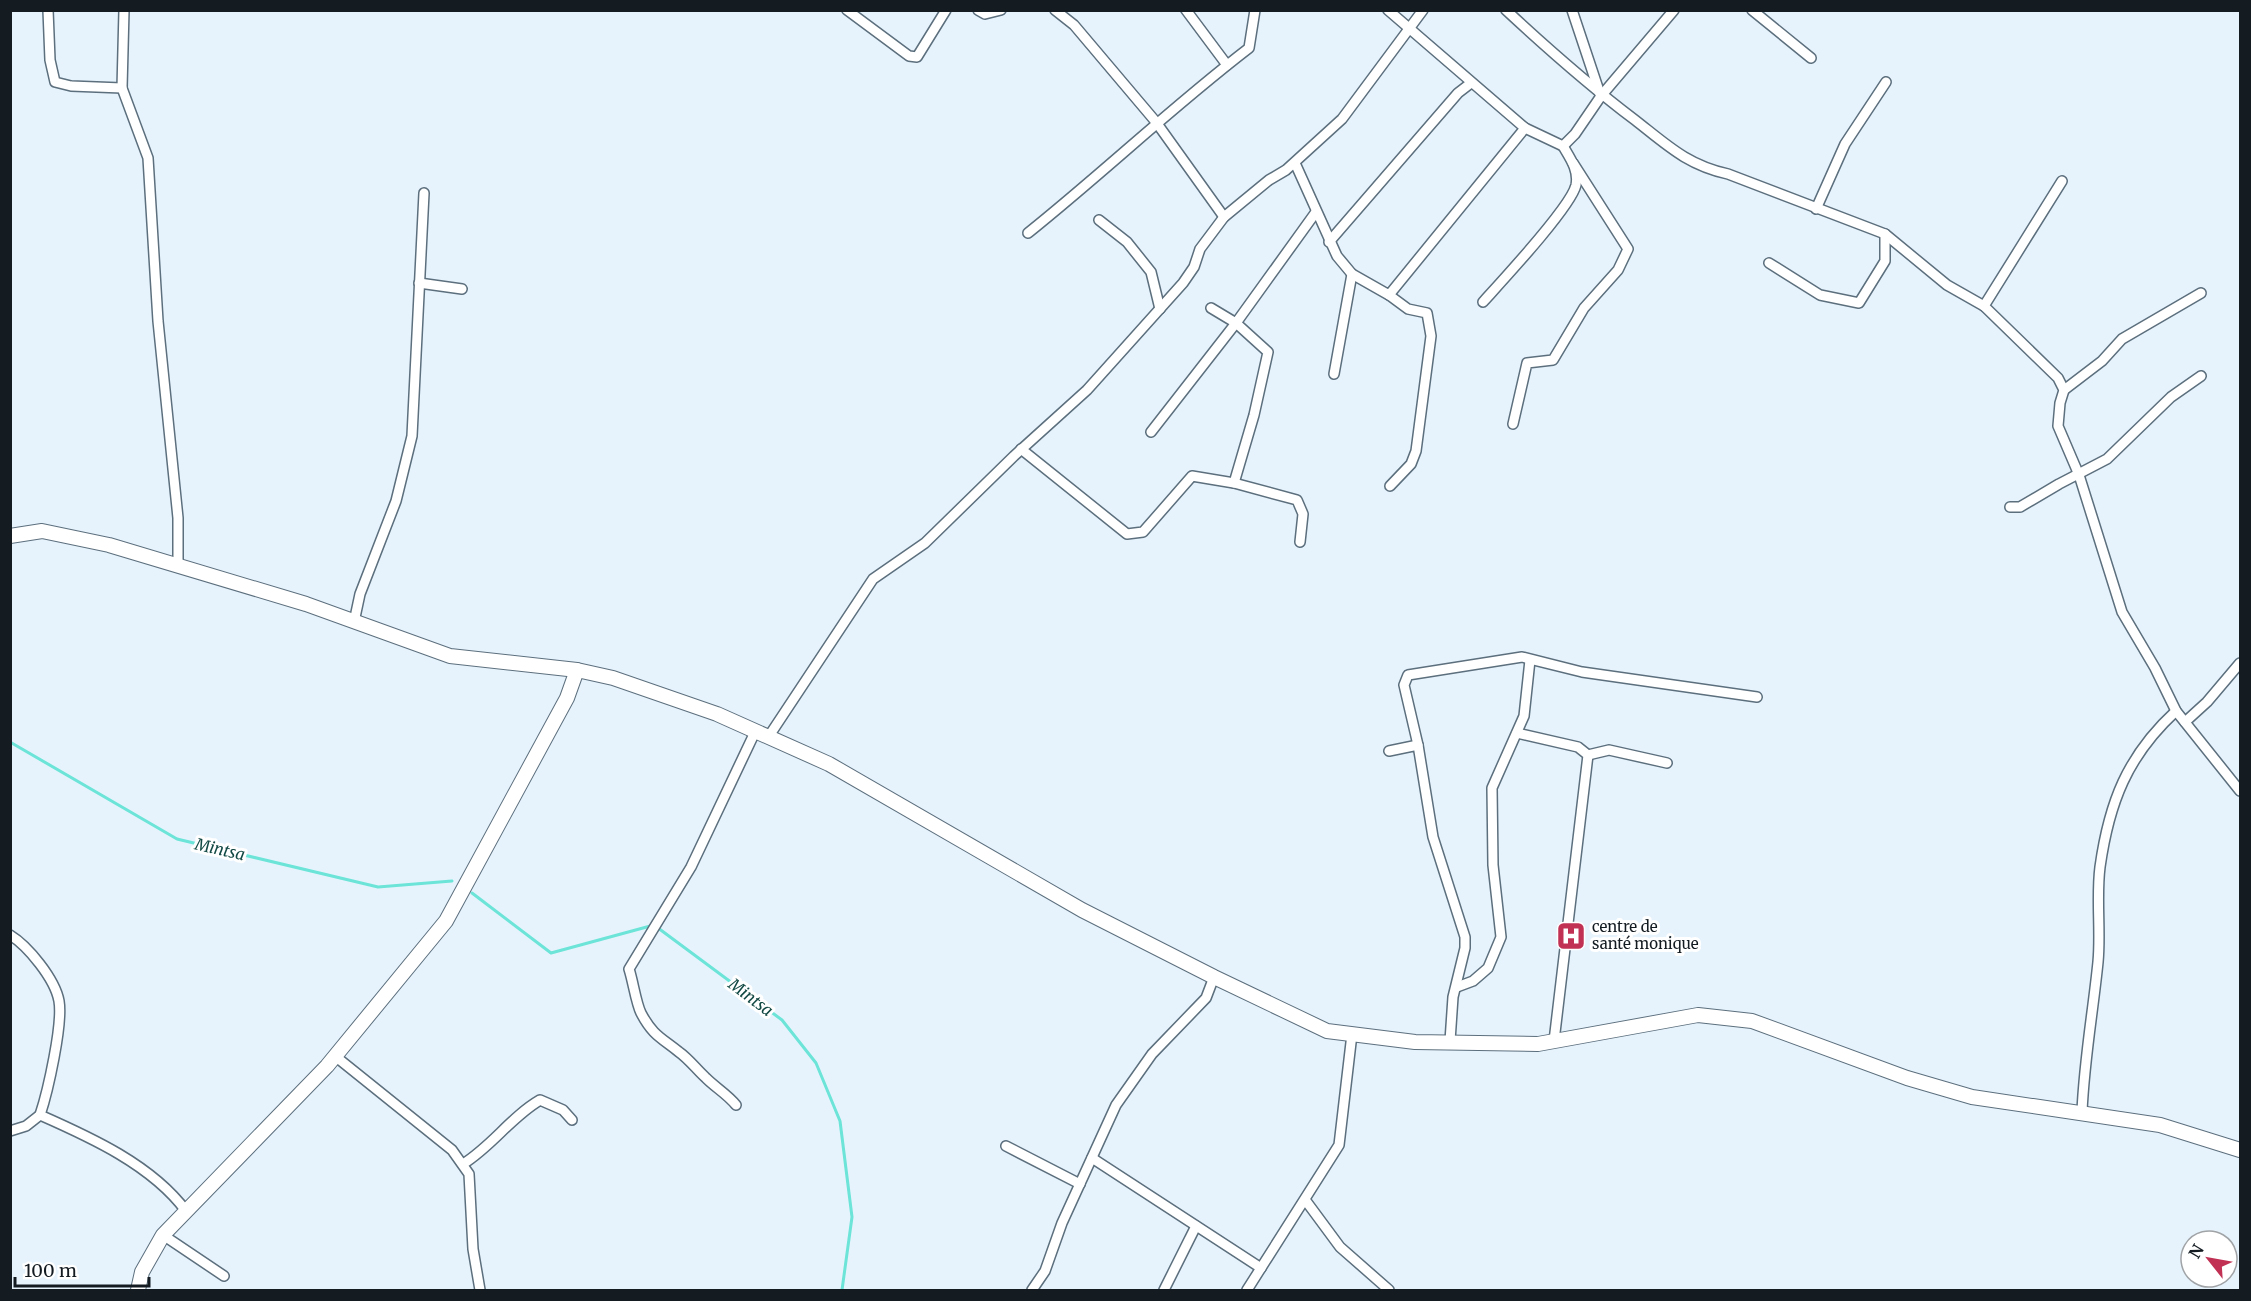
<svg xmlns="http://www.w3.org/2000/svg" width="2251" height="1301" font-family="Merriweather,serif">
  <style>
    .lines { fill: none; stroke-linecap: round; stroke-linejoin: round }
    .stream { stroke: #6ce4d7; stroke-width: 3 }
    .street-casing { stroke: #5c6f7d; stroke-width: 12 }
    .secondary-casing { stroke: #5c6f7d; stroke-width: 16 }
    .street { stroke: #fff; stroke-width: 9 }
    .secondary { stroke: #fff; stroke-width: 14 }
    .labels { text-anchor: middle; stroke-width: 6; stroke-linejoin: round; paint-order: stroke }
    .poi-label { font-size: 15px; fill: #141c22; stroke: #fff; text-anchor: start }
    .water-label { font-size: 16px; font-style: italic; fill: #134944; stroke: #fff }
  </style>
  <rect width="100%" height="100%" fill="#e6f3fd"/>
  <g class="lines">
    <g class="stream">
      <path d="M10,742L177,839L378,887L452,881"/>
      <path d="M472,893L551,953L654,925L782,1020L816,1063L840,1121L852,1217L842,1290"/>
    </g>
    <g class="street-casing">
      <g id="street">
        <path d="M48,10L50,60L55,82L71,86L122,88"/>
        <path d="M124,10L122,88L148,158L158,321L178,518V566"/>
        <path d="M847,10L909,56L917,57L946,10"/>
        <path d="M978,10L985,14L1001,10"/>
        <path d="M1055,10L1074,25L1156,122L1224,217"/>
        <path d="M1186,10L1227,65"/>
        <path d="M1388,10L1525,128L1563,146L1575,134L1601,96L1674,10"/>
        <path d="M1506,10C1548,49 1590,86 1635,120C1667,145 1687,165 1728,174L1885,234L1947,285L1984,306"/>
        <path d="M1572,10L1600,94"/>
        <path d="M1752,10L1811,58"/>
        <path d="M1295,163L1337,256L1352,274L1389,295L1525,128"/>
        <path d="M2062,181L1984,306L2058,378L2064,390L2060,403L2058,426L2079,475L2122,612L2155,668L2176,711L2240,791"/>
        <path d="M1816,209L1845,144L1886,82"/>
        <path d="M1099,220L1127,242L1151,272L1160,309"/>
        <path d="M1028,233C1103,173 1172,107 1249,48L1255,10"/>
        <path d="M1329,242L1458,93L1471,83"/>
        <path d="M1769,263L1820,295L1859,303L1885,261V234"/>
        <path d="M419,283L462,289"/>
        <path d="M1389,295L1408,309L1427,313L1431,336L1416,451L1411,464L1390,486"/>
        <path d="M1483,302C1501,282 1571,207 1576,185C1579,170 1570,158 1563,146"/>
        <path d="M1211,308L1236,323L1268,352L1254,415L1234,483"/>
        <path d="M1334,374L1352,274"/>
        <path d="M2064,390L2102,361L2122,339L2201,293"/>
        <path d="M1513,424L1527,363L1553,360L1584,308L1618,270L1628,249L1573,163"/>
        <path d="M1151,432L1236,323L1316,212"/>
        <path d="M1021,449L1127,534L1143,532L1192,476L1234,483L1297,500L1303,514L1300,542"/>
        <path d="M2010,507H2020L2059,484L2107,459L2171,397L2201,376"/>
        <path d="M354,622L360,594L396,501L412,436L424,193"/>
        <path d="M2185,722L2207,702L2240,663"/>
        <path d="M1517,733L1578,747L1588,755L1554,1041"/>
        <path d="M769,736L873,579L925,543L1014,456L1087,390L1183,283L1194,267L1200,249L1224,217L1269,180L1286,170L1342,119L1423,10"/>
        <path d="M1418,745L1404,685L1408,675L1522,657L1582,672L1757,697"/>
        <path d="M1389,751L1418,745L1433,837L1465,937V948L1453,997L1450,1041"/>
        <path d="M1588,755L1609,750L1667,763"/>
        <path d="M10,935C28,946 55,979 59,1001C63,1024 48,1091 40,1115C90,1137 152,1165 186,1211"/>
        <path d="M1457,987L1473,981L1488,968L1501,937L1493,865L1492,788L1524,716L1530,660"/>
        <path d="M335,1056L452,1150L469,1174L473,1249L480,1290"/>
        <path d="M736,1105C727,1094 716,1088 706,1078C697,1070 689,1059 679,1052C662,1038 653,1036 641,1013C636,1003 633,981 629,969L691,867L756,730"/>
        <path d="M2082,1112C2084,1061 2093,1012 2098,962C2101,931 2096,898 2100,867C2109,803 2127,756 2176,711"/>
        <path d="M10,1131L26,1126L40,1115"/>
        <path d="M1006,1146L1080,1184"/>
        <path d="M1092,1158L1261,1268"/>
        <path d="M463,1164C492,1146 511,1117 540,1100L563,1110L572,1120"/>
        <path d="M1306,1201L1340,1247L1389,1290"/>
        <path d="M163,1235L224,1276"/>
        <path d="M1032,1290L1045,1271L1062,1223L1116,1105L1152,1054L1206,998L1214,977"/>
        <path d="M1164,1290L1196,1226"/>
        <path d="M1247,1290L1339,1145L1352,1034"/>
      </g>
    </g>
    <g class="secondary-casing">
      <g id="secondary">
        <path d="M10,536L42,531L109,545L306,604L450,656L577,670L613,678L717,714L829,764L1082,910L1214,977L1327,1031L1415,1042L1538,1044L1698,1015L1752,1021L1907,1078L1972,1097L2160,1125L2240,1150"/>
        <path d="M138,1290L142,1272L163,1235L327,1066L446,921L567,698L577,670"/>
      </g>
    </g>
    <use href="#street" class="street"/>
    <use href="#secondary" class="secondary"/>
  </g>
  <defs>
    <g id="hospital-square" transform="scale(1.5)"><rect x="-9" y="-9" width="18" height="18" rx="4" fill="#c13154" stroke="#fff"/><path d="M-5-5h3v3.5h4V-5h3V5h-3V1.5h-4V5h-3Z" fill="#fff"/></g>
  </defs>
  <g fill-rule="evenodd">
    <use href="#hospital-square" x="1571" y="936"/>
  </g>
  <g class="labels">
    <g class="poi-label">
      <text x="1592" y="932">centre de<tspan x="1592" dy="17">santé monique</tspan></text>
    </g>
    <g class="water-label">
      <text transform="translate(220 849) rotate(13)" y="6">Mintsa</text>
      <text transform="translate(751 997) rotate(37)" y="6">Mintsa</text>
    </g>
  </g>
  <rect width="2251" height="1301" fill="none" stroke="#141c22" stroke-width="24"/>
  <g transform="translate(2209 1259) rotate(301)"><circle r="28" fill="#ffffff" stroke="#a1a4a7" stroke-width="1.5"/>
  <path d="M0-4.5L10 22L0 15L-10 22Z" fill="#c13154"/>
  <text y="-9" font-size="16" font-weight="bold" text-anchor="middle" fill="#141c22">N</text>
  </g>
  <path d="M15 1277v9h134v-9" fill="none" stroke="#141c22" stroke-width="3"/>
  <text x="24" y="1277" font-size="18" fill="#141c22" stroke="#ffffff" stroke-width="4.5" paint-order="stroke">100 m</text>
</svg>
